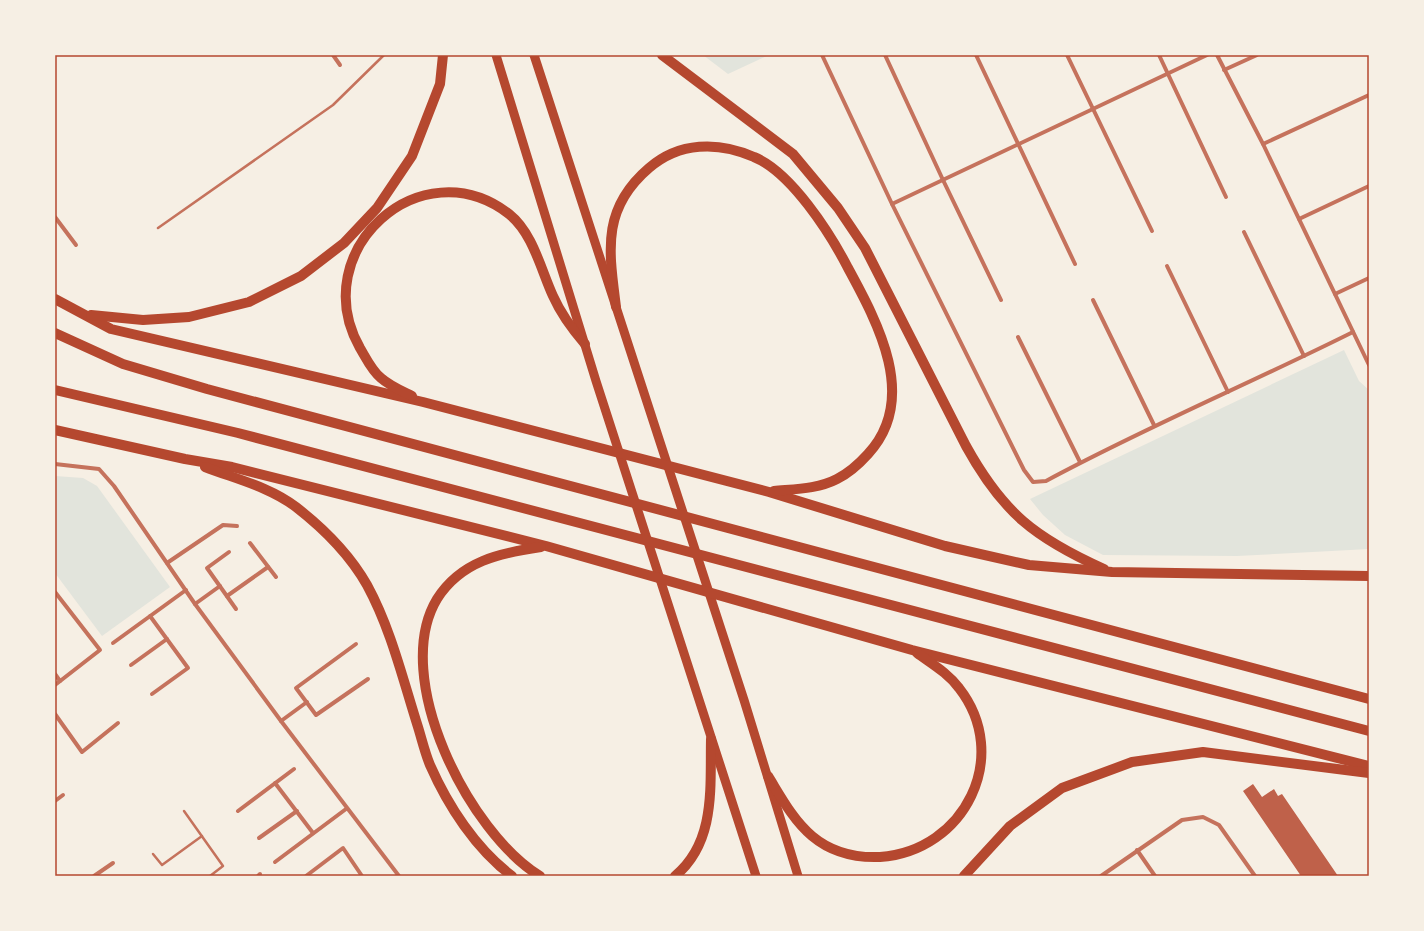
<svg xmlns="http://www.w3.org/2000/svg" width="1424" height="931" font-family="Manrope,sans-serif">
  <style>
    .green { fill: #e2e4dc }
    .building { fill: #bf614a }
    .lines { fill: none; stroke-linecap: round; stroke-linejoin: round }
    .service { stroke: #c5725c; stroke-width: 2.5 }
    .minor { stroke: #c5725c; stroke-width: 4 }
    .trunk { stroke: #b5482f; stroke-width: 9 }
    .motorway { stroke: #b5482f; stroke-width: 10 }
    .neatline { fill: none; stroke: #b5482f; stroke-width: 1.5 }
  </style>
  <rect width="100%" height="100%" fill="#f6efe4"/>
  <g class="green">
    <path d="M703,55H769L728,74Z"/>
    <path d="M1344,350L1359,381L1369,390V549L1237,556L1103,555L1065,535L1043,515L1030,499Z"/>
    <path d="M55,476L83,478L97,486L170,587L102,636L55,573Z"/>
  </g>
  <path class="building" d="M1253,784L1262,797L1274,789L1278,796L1282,794L1338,876H1301L1243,791Z"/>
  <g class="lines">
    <g class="service">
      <path d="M158,228L333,105L384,55"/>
      <path d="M184,811L223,866L210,876"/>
      <path d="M153,854L162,865L202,836"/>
    </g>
    <g class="minor">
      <path d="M333,55L340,65"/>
      <path d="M822,55L892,204L1024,470L1033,482L1046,481C1146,427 1251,383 1353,332"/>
      <path d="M885,55L943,180L1001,300"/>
      <path d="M976,55L1075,264"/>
      <path d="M1067,55L1152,231"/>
      <path d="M1159,55L1226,197"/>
      <path d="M1217,55L1263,144L1369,365"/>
      <path d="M1224,70L1257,55"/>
      <path d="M1263,144L1369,95"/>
      <path d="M892,204L1207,55"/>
      <path d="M55,217L76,245"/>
      <path d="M1299,219L1369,186"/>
      <path d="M1244,232L1304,356"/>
      <path d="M1167,266L1228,392"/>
      <path d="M1335,294L1369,278"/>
      <path d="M1093,300L1154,425"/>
      <path d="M1018,337L1080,462"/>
      <path d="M55,464L99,469L114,486L195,604L281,721L399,876"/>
      <path d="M250,543L276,577"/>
      <path d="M229,552L207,568L236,609"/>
      <path d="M167,563L223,525L237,526"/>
      <path d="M55,592L100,650L55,685"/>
      <path d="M227,596L268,567"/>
      <path d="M195,604L220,586"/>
      <path d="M150,616L188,668L152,694"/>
      <path d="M113,643L186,590"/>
      <path d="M356,644L296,688L316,715L368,679"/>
      <path d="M131,665L167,639"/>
      <path d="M55,674L60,681"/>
      <path d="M55,714L82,752L118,723"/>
      <path d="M281,721L307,702"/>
      <path d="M275,783L313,833"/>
      <path d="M55,801L63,795"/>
      <path d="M238,811L294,769"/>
      <path d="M259,838L297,811"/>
      <path d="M1137,850L1155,876"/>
      <path d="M275,862L346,809"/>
      <path d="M94,876L113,863"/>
      <path d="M258,876L260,874"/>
      <path d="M306,876L343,848L362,876"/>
      <path d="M1101,876L1182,820L1203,817L1219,825L1255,876"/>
    </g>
    <g class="trunk">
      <path d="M496,55L596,381L756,876"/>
      <path d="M534,55L744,700L798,876"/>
    </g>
    <g class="motorway">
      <path d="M662,55L793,154L838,208L865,248L966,446C1003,513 1035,538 1104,569"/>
      <path d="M55,299L111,329L423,402L769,492L945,546L1029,565L1112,572L1369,576"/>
      <path d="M616,307C609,251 601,209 649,168C679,142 718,141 754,157C791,172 830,233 848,268C878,323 919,399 868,454C859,464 849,473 837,479C818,489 794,489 774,491"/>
      <path d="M91,315L143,320L189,317L249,302L301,276L344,243L377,208L412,156L440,84L443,55"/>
      <path d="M55,333L123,364L207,389L1369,699"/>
      <path d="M55,390L238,433L1369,731"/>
      <path d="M412,396C402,391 390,386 381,378C372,371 366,358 360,348C305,251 421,146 509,214C533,233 541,270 553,296C561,314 572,329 585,344"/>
      <path d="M55,430L185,459L232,467L546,546L912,650L1369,766"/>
      <path d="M205,467C236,479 270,487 296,507C323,528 350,555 367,585C391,629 403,680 418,727C422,740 425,753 430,765C448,806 476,849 512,876"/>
      <path d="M768,776C781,797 793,820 812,836C831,852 856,858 880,857C965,851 1012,756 959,688C948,673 932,664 917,653"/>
      <path d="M540,876C469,833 390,677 437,599C461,561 500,553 541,547"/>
      <path d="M675,876C716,842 710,788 711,739"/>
      <path d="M964,876L1010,826L1062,788L1132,762L1203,752L1369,773"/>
    </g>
  </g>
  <rect width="1424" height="931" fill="none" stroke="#f6efe4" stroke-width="112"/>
  <rect x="56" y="56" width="1312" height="819" class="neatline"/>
</svg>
